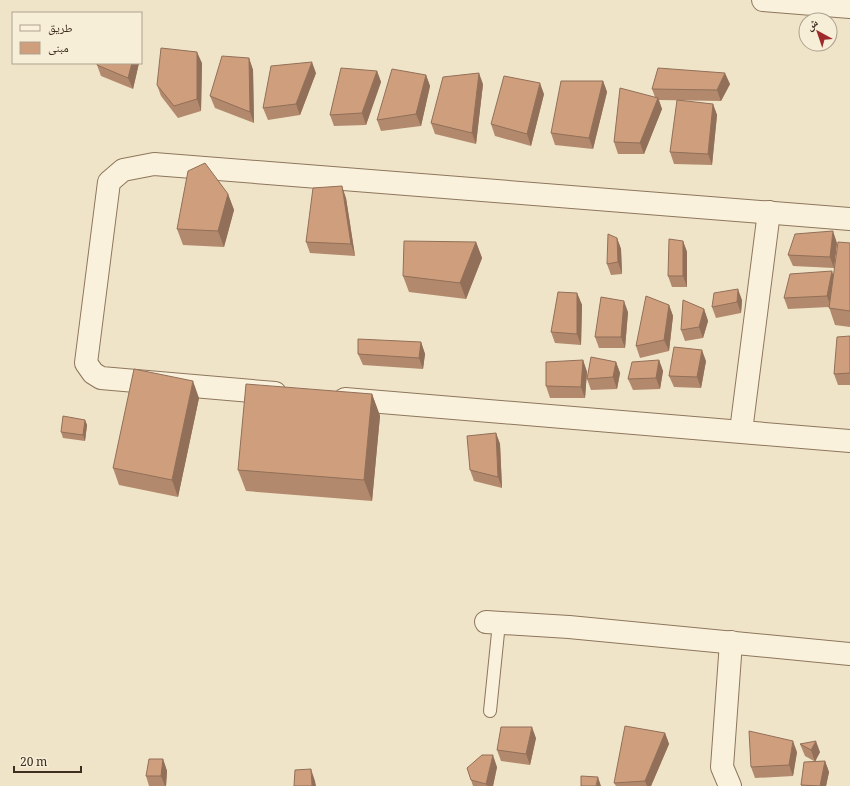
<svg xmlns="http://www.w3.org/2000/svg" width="850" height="786" font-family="Georgia,'Noto Naskh Arabic',serif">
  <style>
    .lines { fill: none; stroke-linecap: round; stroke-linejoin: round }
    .lane-casing { stroke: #8d765c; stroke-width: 14 }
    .street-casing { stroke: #8d765c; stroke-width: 24 }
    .lane { stroke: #faf1dc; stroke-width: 12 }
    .street { stroke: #faf1dc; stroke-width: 22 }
    .wall { fill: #b2896c }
    .shaded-wall { fill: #916f58 }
    .building { fill: #cf9f7d; stroke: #916f58 }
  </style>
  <rect width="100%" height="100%" fill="#f0e4c8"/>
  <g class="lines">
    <g class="lane-casing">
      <path id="lane" d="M490,711L499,623"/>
    </g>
    <g class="street-casing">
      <g id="street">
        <path d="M763,0L850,7"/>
        <path d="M275,393L101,378L93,373L86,363L109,182L123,170L154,164L850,219"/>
        <path d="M345,399L850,441"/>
        <path d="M741,431L769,212"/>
        <path d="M486,622L569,627L850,654"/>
        <path d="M730,786L722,767L731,642"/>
      </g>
    </g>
    <use href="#lane" class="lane"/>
    <use href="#street" class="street"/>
  </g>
  <g class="wall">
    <path d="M249,58L253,70L254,123L215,108L210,96Z"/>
    <path d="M139,63L133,89L101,76L97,65Z"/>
    <path d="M202,63L201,111L178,118L161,96L157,85Z"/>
    <path d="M377,71L381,82L366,125L334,126L330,115Z"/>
    <path d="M316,73L300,115L268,120L263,108Z"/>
    <path d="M426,75L430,86L421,126L381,131L377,120Z"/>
    <path d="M603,81L607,92L593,149L555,145L551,133Z"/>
    <path d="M483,84L476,144L435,134L431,123Z"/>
    <path d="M730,84L721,101L659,100L662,109L644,154H618L614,142L655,97L652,89Z"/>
    <path d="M544,94L531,146L495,136L491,124Z"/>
    <path d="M713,104L717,115L712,165L674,164L670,152Z"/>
    <path d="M228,194L234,210L224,247L183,245L177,229Z"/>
    <path d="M346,198L355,256L310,253L306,242Z"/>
    <path d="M617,238L621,249L622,274L611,275L607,264Z"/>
    <path d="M683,241L687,252V287H672L668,276Z"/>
    <path d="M476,242L482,258L466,299L409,292L403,276Z"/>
    <path d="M837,243L834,268L793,266L788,255Z"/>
    <path d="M850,243V327L835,325L829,307L788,309L784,298L833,275Z"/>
    <path d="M577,293L582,305L581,345L555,343L551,332Z"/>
    <path d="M742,300L741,313L716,318L712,307Z"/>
    <path d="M669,305L673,316L669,351L640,358L636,346Z"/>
    <path d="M704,309L708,321L703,338L685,341L681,330Z"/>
    <path d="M628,312L625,348H599L595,337Z"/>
    <path d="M850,336V385H838L834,374Z"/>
    <path d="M421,342L425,354L423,369L363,365L358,354Z"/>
    <path d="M583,360L587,372L585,398H550L546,386Z"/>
    <path d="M659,360L663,371L660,389L633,390L628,379Z"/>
    <path d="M706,361L701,388L674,387L669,376Z"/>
    <path d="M616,362L620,373L617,389L591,390L587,379Z"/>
    <path d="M372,394L380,416L372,501L246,491L238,470Z"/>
    <path d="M199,398L178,497L119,485L113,468Z"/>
    <path d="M85,420L87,425L85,441L63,438L61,432Z"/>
    <path d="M496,433L500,444L502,488L474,481L470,470Z"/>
    <path d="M665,733L669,744L651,786H616L614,783Z"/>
    <path d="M536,738L530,765L501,761L497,750Z"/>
    <path d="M800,744L820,752L815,761H825L829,772L826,786H801V785L814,761L805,756Z"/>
    <path d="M797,752L793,776L755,778L751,767Z"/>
    <path d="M163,759L167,771L166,786H149L146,776Z"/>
    <path d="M497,767L493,786H473L471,780Z"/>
  </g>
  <g class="shaded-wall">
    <path d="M197,52L202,63L201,111L197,99Z"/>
    <path d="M249,58L253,70L254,123L250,112Z"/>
    <path d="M312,62L316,73L300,115L296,104Z"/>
    <path d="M132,63H139L133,89L128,78Z"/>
    <path d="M377,71L381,82L366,125L362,113Z"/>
    <path d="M479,73L483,84L476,144L472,133Z"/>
    <path d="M725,73L730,84L721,101L717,90Z"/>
    <path d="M426,75L430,86L421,126L416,114Z"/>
    <path d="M603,81L607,92L593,149L589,138Z"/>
    <path d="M540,83L544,94L531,146L527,134Z"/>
    <path d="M658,98L662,109L644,154L640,143Z"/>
    <path d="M713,104L717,115L712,165L708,154Z"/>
    <path d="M342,186L346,198L355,256L351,244Z"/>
    <path d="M228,194L234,210L224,247L218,231Z"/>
    <path d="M833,231L837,243L834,268L830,257Z"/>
    <path d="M617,238L621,249L622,274L618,262Z"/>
    <path d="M683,241L687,252V287L683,276Z"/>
    <path d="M476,242L482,258L466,299L460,283Z"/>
    <path d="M832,271L836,283L831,307L827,296Z"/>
    <path d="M738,289L742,300L741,313L737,302Z"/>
    <path d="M577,293L582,305L581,345L577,334Z"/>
    <path d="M624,301L628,312L625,348L621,337Z"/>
    <path d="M669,305L673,316L669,351L664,340Z"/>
    <path d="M704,309L708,321L703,338L699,327Z"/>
    <path d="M421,342L425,354L423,369L419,358Z"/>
    <path d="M702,350L706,361L701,388L697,377Z"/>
    <path d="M583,360L587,372L585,398L581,387Z"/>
    <path d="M659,360L663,371L660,389L656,378Z"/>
    <path d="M616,362L620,373L617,389L613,377Z"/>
    <path d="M193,381L199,398L178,497L172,480Z"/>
    <path d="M372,394L380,416L372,501L364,480Z"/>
    <path d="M85,420L87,425L85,441L83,435Z"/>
    <path d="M496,433L500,444L502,488L498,477Z"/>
    <path d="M532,727L536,738L530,765L526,754Z"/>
    <path d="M665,733L669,744L651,786H647L645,781Z"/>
    <path d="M793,741L797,752L793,776L789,765Z"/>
    <path d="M816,741L820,752L815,762L811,750Z"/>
    <path d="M493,755L497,767L493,786H487L486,784Z"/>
    <path d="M163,759L167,771L166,786H165L161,776Z"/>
    <path d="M825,761L829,772L826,786H820Z"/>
    <path d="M311,769L315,781L316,786H312Z"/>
    <path d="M598,777L601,786H596Z"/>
  </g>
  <g class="building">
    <path d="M161,48L197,52V99L174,106L157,85Z"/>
    <path d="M222,56L249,58L250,112L210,96Z"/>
    <path d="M312,62L296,104L263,108L271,66Z"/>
    <path d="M97,63H132L128,78L97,65Z"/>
    <path d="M341,68L377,71L362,113L330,115Z"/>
    <path d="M658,68L725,73L717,90L652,89Z"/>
    <path d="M392,69L426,75L416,114L377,120Z"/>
    <path d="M479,73L472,133L431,123L443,77Z"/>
    <path d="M504,76L540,83L527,134L491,124Z"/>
    <path d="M561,81H603L589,138L551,133Z"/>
    <path d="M620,88L658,98L640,143L614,142Z"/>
    <path d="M677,100L713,104L708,154L670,152Z"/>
    <path d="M205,163L228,194L218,231L177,229L188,171Z"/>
    <path d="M342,186L351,244L306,242L313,188Z"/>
    <path d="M833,231L830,257L788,255L795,234Z"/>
    <path d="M608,234L617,238L618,262L607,264Z"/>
    <path d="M669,239L683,241V276H668Z"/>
    <path d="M404,241L476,242L460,283L403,276Z"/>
    <path d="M838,242L850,243V311L829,308Z"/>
    <path d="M832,271L827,296L784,298L790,274Z"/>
    <path d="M738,289L737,302L712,307L714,293Z"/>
    <path d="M558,292L577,293V334L551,332Z"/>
    <path d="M646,296L669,305L664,340L636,346Z"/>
    <path d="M601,297L624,301L621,337H595Z"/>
    <path d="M683,300L704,309L699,327L681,330Z"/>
    <path d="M850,336V373L834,374L837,337Z"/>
    <path d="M358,339L421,342L419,358L358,354Z"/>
    <path d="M674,347L702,350L697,377L669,376Z"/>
    <path d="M591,357L616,362L613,377L587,379Z"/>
    <path d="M583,360L581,387L546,386V362Z"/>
    <path d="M659,360L656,378L628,379L632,362Z"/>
    <path d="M134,369L193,381L172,480L113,468Z"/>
    <path d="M246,384L372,394L364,480L238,470Z"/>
    <path d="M63,416L85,420L83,435L61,432Z"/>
    <path d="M496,433L498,477L470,470L467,436Z"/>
    <path d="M625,726L665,733L645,781L614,783Z"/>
    <path d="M501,727H532L526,754L497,750Z"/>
    <path d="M749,731L793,741L789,765L751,767Z"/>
    <path d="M816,741L811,750L800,744Z"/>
    <path d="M482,755H493L486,784L471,780L467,768Z"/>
    <path d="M149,759H163L161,776H146Z"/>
    <path d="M825,761L820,786L801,785L804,762Z"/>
    <path d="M311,769L312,786H294L295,770Z"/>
    <path d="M581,776L598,777L596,786H581Z"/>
  </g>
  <rect x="12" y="12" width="130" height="52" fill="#f7eed8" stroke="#ada18e"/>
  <rect x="20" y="25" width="20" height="6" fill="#faf1dc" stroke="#ada18e"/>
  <text x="48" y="32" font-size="12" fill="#3d2e20">طريق</text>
  <rect x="20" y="42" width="20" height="12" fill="#cf9f7d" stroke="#ada18e"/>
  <text x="48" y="52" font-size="12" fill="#3d2e20">مبنى</text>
  <g transform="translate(818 32) rotate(320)"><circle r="19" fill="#f7eed8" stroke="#ada18e"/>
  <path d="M0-3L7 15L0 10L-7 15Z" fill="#9e2a2b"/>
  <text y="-6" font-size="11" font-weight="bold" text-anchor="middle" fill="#3d2e20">ش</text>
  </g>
  <path d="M14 766v6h67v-6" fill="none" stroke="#3d2e20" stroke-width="2"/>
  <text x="20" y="766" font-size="12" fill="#3d2e20" stroke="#f7eed8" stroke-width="3" paint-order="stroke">20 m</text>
</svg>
